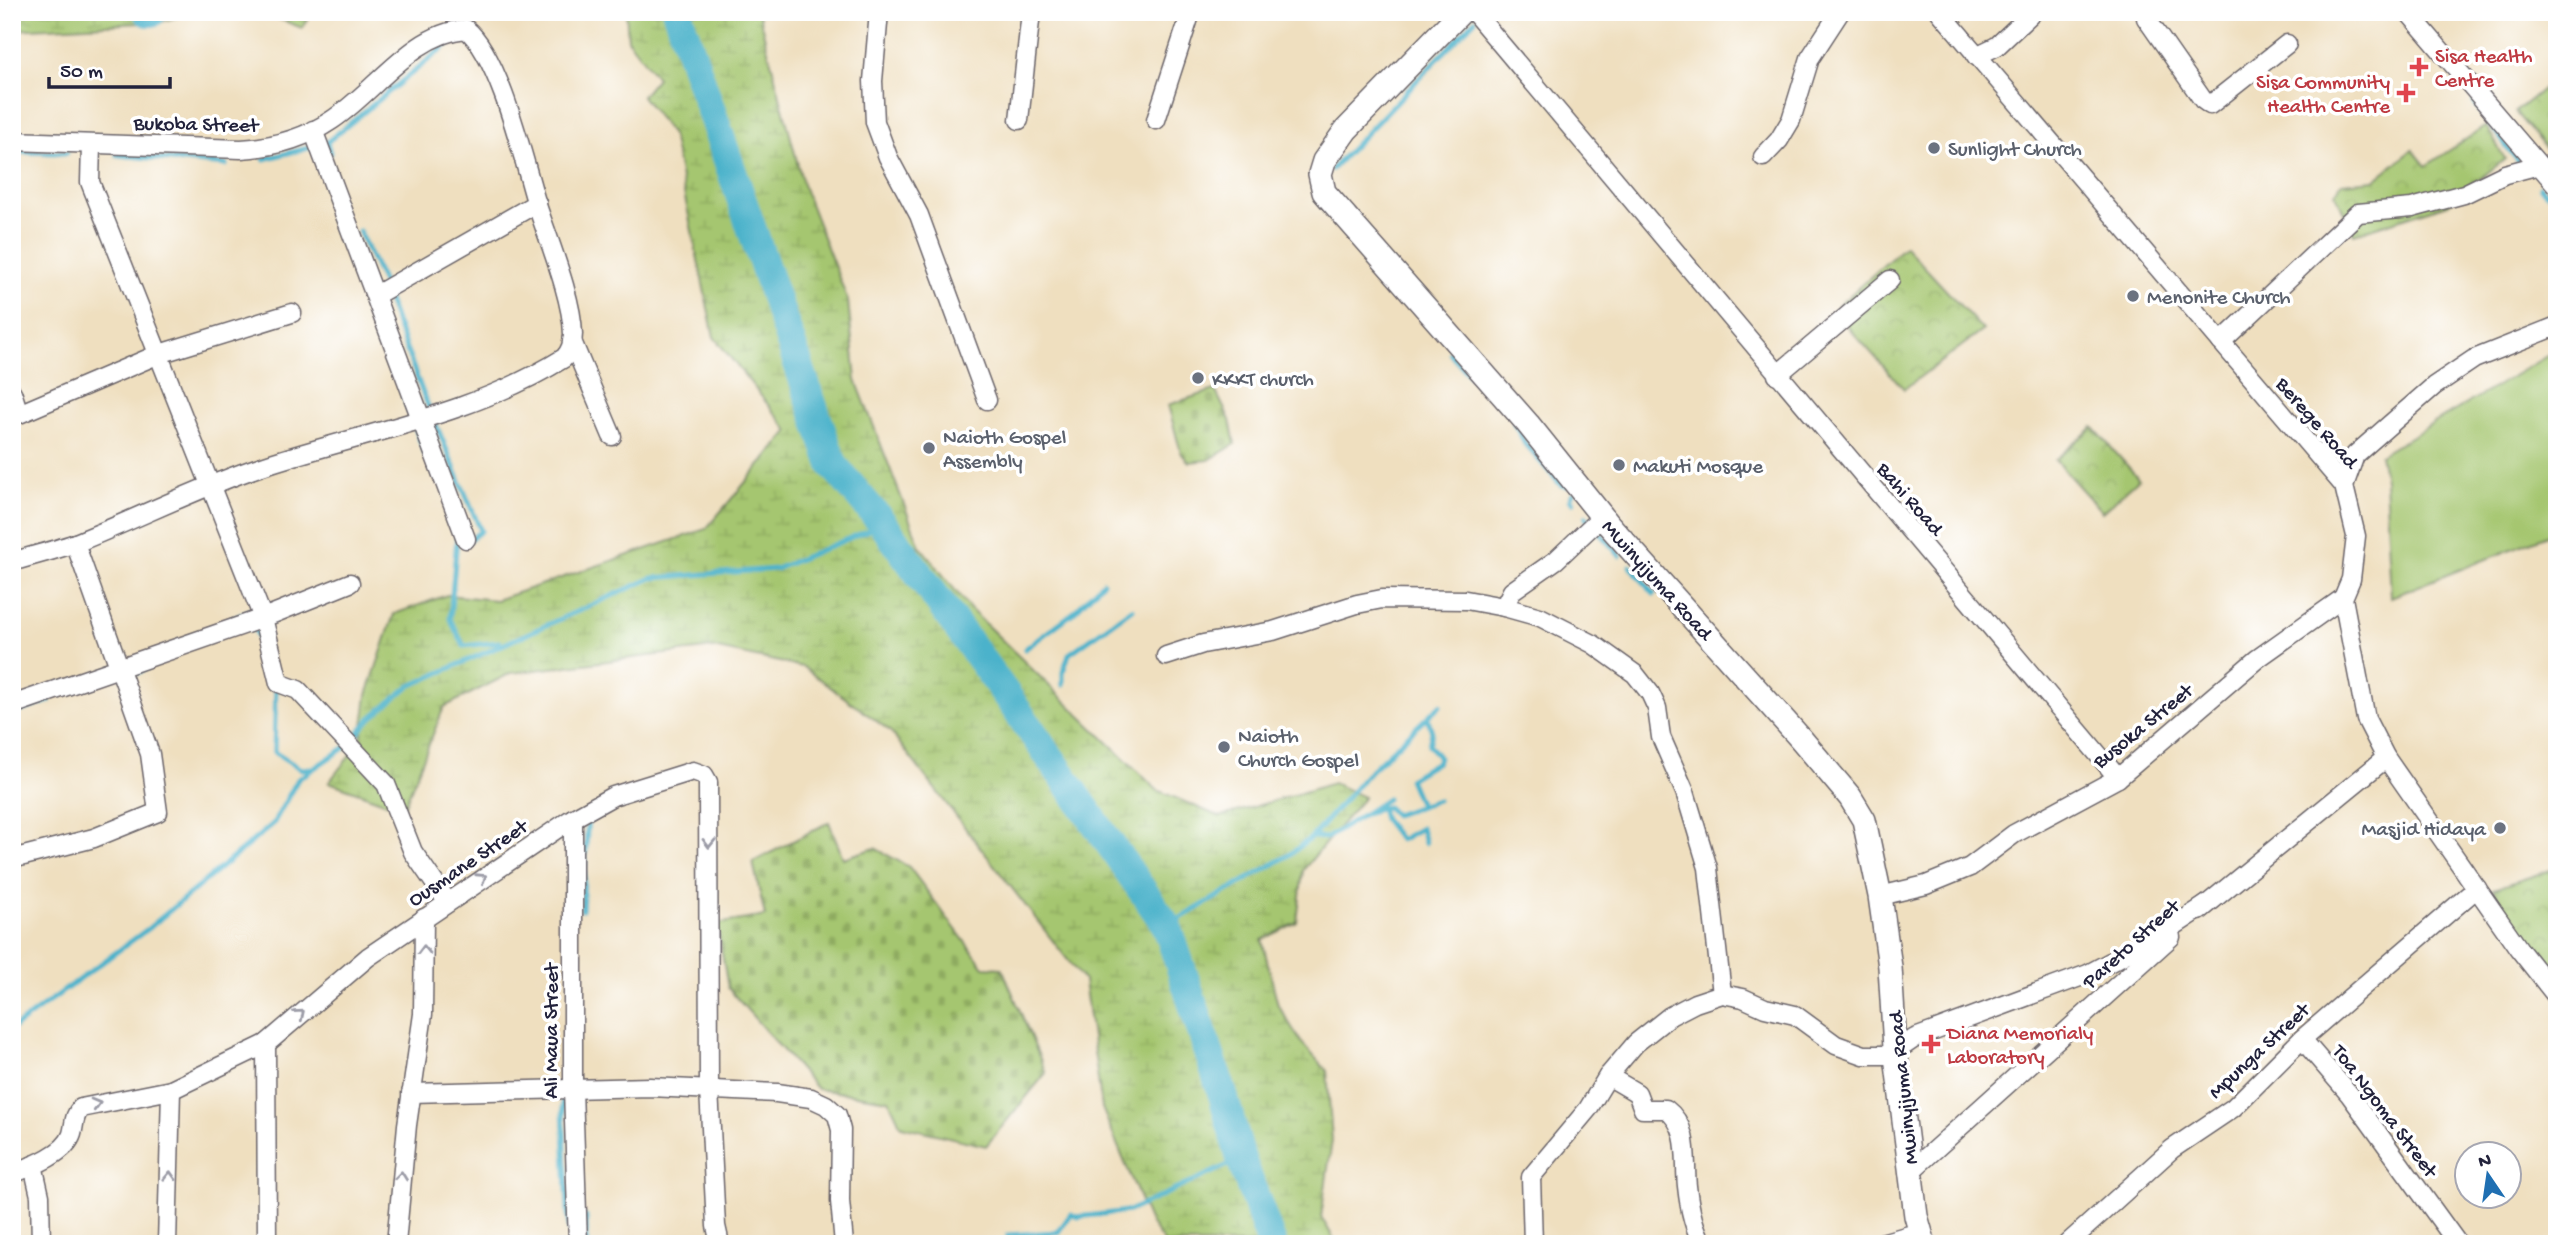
<svg xmlns="http://www.w3.org/2000/svg" width="2569" height="1256" font-family="'Gochi Hand',sans-serif">
  <style>
    .wetland { fill: url(#wetland-marsh); stroke: #647455; stroke-width: 2 }
    .cemetery { fill: url(#cemetery-stones); stroke: #647455; stroke-width: 2 }
    .park { fill: url(#park-crowns); stroke: #647455; stroke-width: 2 }
    .garden { fill: #a5c66f; stroke: #647455; stroke-width: 2 }
    .lines { fill: none; stroke-linecap: round; stroke-linejoin: round }
    .stream { stroke: #4cb2cb; stroke-width: 5 }
    .river { stroke: #4cb2cb; stroke-width: 30 }
    .minor-casing { stroke: #6a6469; stroke-width: 21 }
    .tertiary-casing { stroke: #6a6469; stroke-width: 26 }
    .minor { stroke: #fff; stroke-width: 18 }
    .tertiary { stroke: #fff; stroke-width: 23 }
    .oneway { stroke: #9c9ca7 }
    .health-dot { fill: #e0444e; stroke: #fff; stroke-width: 2.5 }
    .worship-dot { fill: #6b7280; stroke: #fff; stroke-width: 2.5 }
    .labels { text-anchor: middle; stroke-width: 7; stroke-linejoin: round; paint-order: stroke }
    .health-label { font-size: 21px; fill: #be3a42; stroke: #fff; text-anchor: start }
    .street-label { font-size: 21px; fill: #22223b; stroke: #fff }
    .worship-label { font-size: 21px; fill: #5b616d; stroke: #fff; text-anchor: start }
  </style>
  <defs>
    <pattern id="wetland-marsh" width="20" height="14" patternUnits="userSpaceOnUse" patternTransform="scale(1.75)"><rect width="20" height="14" fill="#a5c66f"/><path d="M1 5h8M5 5V1M11 12h8M15 12V8" fill="none" stroke="#8eaa61"/></pattern>
    <pattern id="cemetery-stones" width="16" height="16" patternUnits="userSpaceOnUse" patternTransform="scale(1.75)"><rect width="16" height="16" fill="#a5c66f"/><path d="M2 7V4a2 2 0 0 1 4 0v3zM10 15v-3a2 2 0 0 1 4 0v3z" fill="#8eaa61"/></pattern>
    <pattern id="park-crowns" width="20" height="18" patternUnits="userSpaceOnUse" patternTransform="scale(1.75)"><rect width="20" height="18" fill="#a5c66f"/><path d="M2 6a3 3 0 1 1 6 0M12 15a3 3 0 1 1 6 0" fill="none" stroke="#8eaa61"/></pattern>
  </defs>
  <rect width="100%" height="100%" fill="#fff"/>
  <filter id="ink" filterUnits="userSpaceOnUse"><feTurbulence type="fractalNoise" baseFrequency=".0143" numOctaves="2"/><feDisplacementMap in="SourceGraphic" scale="14" xChannelSelector="R" yChannelSelector="G"/><feConvolveMatrix kernelMatrix="1 2 1 2 8 2 1 2 1" color-interpolation-filters="sRGB"/></filter>
  <filter id="wash" filterUnits="userSpaceOnUse"><feTurbulence type="fractalNoise" baseFrequency=".00686" numOctaves="4" result="noise"/><feDisplacementMap in="SourceGraphic" scale="28" xChannelSelector="R" yChannelSelector="G"/><feGaussianBlur stdDeviation="1.57" result="paint"/><feColorMatrix in="noise" values="0 0 0 0 0 0 0 0 0 0 0 0 0 0 0 0 0 1.4 0 .05"/><feComposite in="paint" operator="in"/></filter>
  <g filter="url(#wash)">
    <rect width="100%" height="100%" fill="#efdfbf"/>
    <g class="wetland">
      <path d="M12,12H193L161,22L12,30Z"/>
      <path d="M261,12H313L302,28Z"/>
      <path d="M626,12H758L804,188L848,301L856,380L920,546L971,610L1157,790L1220,817L1333,783L1364,797L1303,870L1297,922L1262,940L1278,1005L1301,1042L1327,1071L1332,1140L1321,1217L1337,1244H1165L1150,1223L1102,1108L1084,981L890,731L803,667L713,648L511,673L444,707L403,809L329,782L361,741L367,695L394,614L447,595L496,600L706,529L789,431L714,337L672,135L642,96L657,78L628,40Z"/>
    </g>
    <g class="cemetery">
      <path d="M1215,390L1230,420L1235,444L1209,460L1189,462L1181,453L1168,405Z"/>
      <path d="M829,822L843,858L875,848L909,867L984,967L1002,968L1046,1073L986,1146L901,1126L889,1100L817,1089L728,988L717,924L765,916L753,862Z"/>
    </g>
    <g class="park">
      <path d="M2553,81L2557,85V162L2515,112Z"/>
      <path d="M2486,126L2505,159L2448,204L2354,234L2335,193L2342,183L2374,180L2413,150L2426,166Z"/>
      <path d="M1905,246L1983,330L1904,389L1848,327L1838,306Z"/>
      <path d="M2093,427L2139,479L2102,512L2055,460Z"/>
      <path d="M2557,868V977L2529,944L2493,889Z"/>
    </g>
    <path class="garden" d="M2557,350V531L2391,597L2385,480L2380,455Z"/>
    <g class="lines">
      <g class="stream">
        <path d="M2474,102L2522,167"/>
        <path d="M12,152L67,153"/>
        <path d="M330,153L327,142L449,43"/>
        <path d="M117,155L226,165"/>
        <path d="M264,159L312,147L313,149"/>
        <path d="M1332,169L1475,20"/>
        <path d="M2540,187L2557,201"/>
        <path d="M359,231L384,285"/>
        <path d="M386,295L424,396L481,531L469,540"/>
        <path d="M1450,353L1477,383"/>
        <path d="M404,397L425,454"/>
        <path d="M1514,423L1525,444L1561,485L1567,486"/>
        <path d="M1573,493L1570,499L1573,502"/>
        <path d="M1586,517L1620,556"/>
        <path d="M457,538L450,619L464,646L499,642"/>
        <path d="M1630,566L1654,594"/>
        <path d="M227,621L256,608"/>
        <path d="M250,628L255,629L261,644"/>
        <path d="M1025,649L1073,613L1103,582"/>
        <path d="M137,673L153,664"/>
        <path d="M1063,685V672L1069,654L1132,609"/>
        <path d="M276,686L274,752L301,769L311,768"/>
        <path d="M12,714L49,701"/>
        <path d="M1420,805L1409,779L1437,762L1439,758L1429,745L1432,732L1428,719"/>
        <path d="M1381,808L1387,807L1395,815L1437,800"/>
        <path d="M1366,814L1381,808L1384,819L1400,840L1421,828L1425,843"/>
        <path d="M1312,837L1327,838L1387,799"/>
        <path d="M582,910L588,815"/>
        <path d="M1167,926L1289,855L1312,837L1370,771L1440,705"/>
        <path d="M12,1029L149,928L273,824L298,779L347,746L371,718L408,687L652,578L776,569L883,524"/>
        <path d="M565,1047L562,1090L569,1229"/>
        <path d="M586,1217L587,1244"/>
        <path d="M1008,1244V1235L1058,1232L1071,1214L1078,1217L1129,1211L1241,1159"/>
      </g>
      <g class="river">
        <path d="M148,12H152"/>
        <path d="M677,12L833,465L883,524L1005,693L1167,926L1223,1095L1241,1159L1272,1244"/>
      </g>
    </g>
  </g>
  <g filter="url(#ink)">
    <g class="lines">
      <g class="minor-casing">
        <g id="minor">
          <path d="M879,12L873,81L875,122L888,157L919,215L987,400"/>
          <path d="M1474,12L2118,778"/>
          <path d="M1940,12L2344,486L2356,536L2351,579L2343,598L2366,719L2386,758L2519,949L2557,997"/>
          <path d="M2147,12L2146,18L2203,100L2210,105L2287,44"/>
          <path d="M2408,12L2557,186"/>
          <path d="M1976,56L1997,46L2033,12"/>
          <path d="M1019,120L1031,12"/>
          <path d="M1156,120L1191,12"/>
          <path d="M313,130L466,539"/>
          <path d="M12,141L241,149C274,147 304,139 332,120C376,91 412,33 466,29C500,56 524,162 537,205C549,242 572,297 573,334C573,343 570,352 564,358C473,415 366,432 265,465C201,486 141,517 78,542C57,550 34,555 12,562"/>
          <path d="M91,145L90,182L263,618L279,683L298,690L386,784L413,852L447,901"/>
          <path d="M1763,157L1779,140L1791,120L1810,58L1840,12"/>
          <path d="M376,295L537,203"/>
          <path d="M572,341L612,436"/>
          <path d="M2221,342L2358,213L2412,208L2464,194L2505,174L2539,165"/>
          <path d="M1777,375L1890,280"/>
          <path d="M12,392L19,414L159,354L292,313"/>
          <path d="M2344,486L2355,455L2434,386L2474,359L2557,326"/>
          <path d="M1504,607L1512,591L1556,560L1596,522L1609,525"/>
          <path d="M1166,656L1203,644L1273,631L1357,604L1382,599L1466,600L1504,607L1540,617L1593,644L1635,674L1650,693L1657,708L1661,737L1685,792L1708,868L1722,994"/>
          <path d="M12,705L263,618L350,583"/>
          <path d="M573,818V1089L578,1244"/>
          <path d="M12,859L94,838L158,812L150,754L75,543"/>
          <path d="M1880,896L1926,885L1970,867L2014,834L2118,778L2257,659L2343,598"/>
          <path d="M2199,911L2386,758"/>
          <path d="M2302,1039L2350,1095L2458,1244"/>
          <path d="M266,1044L267,1244"/>
          <path d="M1608,1076L1637,1093L1643,1109H1666C1691,1128 1684,1160 1687,1186C1689,1205 1693,1227 1703,1244"/>
          <path d="M411,1093L650,1087L777,1093L811,1098L826,1105L837,1115L841,1130L840,1201L844,1244"/>
          <path d="M33,1165L40,1196L41,1244"/>
          <path d="M1911,1171L2171,937"/>
          <path d="M12,1174C30,1167 66,1154 72,1134C75,1124 73,1116 81,1108L171,1090L266,1044L368,957L570,820L613,796L693,771L704,775L708,782L709,1089L716,1226L720,1244"/>
          <path d="M167,1244L171,1090"/>
          <path d="M396,1244L407,1125L423,1014L424,918"/>
          <path d="M1533,1244L1531,1177L1588,1109L1608,1076L1636,1043L1670,1016L1695,1003L1722,994L1743,998L1765,1008L1795,1015L1836,1045L1864,1055H1890L1915,1038L2088,974L2159,936L2206,905"/>
          <path d="M1878,1244L1920,1232"/>
          <path d="M2067,1244L2172,1149L2233,1108L2302,1039L2477,888"/>
        </g>
      </g>
      <g class="tertiary-casing">
        <path id="tertiary" d="M1461,12L1346,130L1324,161L1320,174L1324,192L1528,424L1609,525L1801,739L1850,797L1864,820L1880,896L1890,967L1895,1048L1916,1216L1924,1244"/>
      </g>
      <use href="#minor" class="minor"/>
      <use href="#tertiary" class="tertiary"/>
    </g>
    <defs><path id="oneway-chevron" d="M-2-3.5L2.5 0L-2 3.5" fill="none" stroke-width="1.6" stroke-linecap="round" stroke-linejoin="round" transform="scale(1.75)"/></defs>
    <g class="oneway">
      <use href="#oneway-chevron" transform="translate(709 843) rotate(91)"/>
      <use href="#oneway-chevron" transform="translate(482 878) rotate(-33)"/>
      <use href="#oneway-chevron" transform="translate(424 950) rotate(-91)"/>
      <use href="#oneway-chevron" transform="translate(300 1014) rotate(-40)"/>
      <use href="#oneway-chevron" transform="translate(96 1104) rotate(-15)"/>
      <use href="#oneway-chevron" transform="translate(170 1176) rotate(-88)"/>
      <use href="#oneway-chevron" transform="translate(401 1176) rotate(-84)"/>
    </g>
  </g>
  <g class="health-dot">
    <path d="M2415.5 56.5h7v7h7v7h-7v7h-7v-7h-7v-7h7z"/>
    <path d="M2402.5 82.5h7v7h7v7h-7v7h-7v-7h-7v-7h7z"/>
    <path d="M1927.5 1033.5h7v7h7v7h-7v7h-7v-7h-7v-7h7z"/>
  </g>
  <g class="worship-dot">
    <circle cx="1934" cy="148" r="7"/>
    <circle cx="2133" cy="296" r="7"/>
    <circle cx="1198" cy="378" r="7"/>
    <circle cx="929" cy="448" r="7"/>
    <circle cx="1619" cy="465" r="7"/>
    <circle cx="1224" cy="747" r="7"/>
    <circle cx="2500" cy="828" r="7"/>
  </g>
  <g class="labels">
    <g class="health-label">
      <text x="2435" y="62">Sisa Health<tspan x="2435" dy="24">Centre</tspan></text>
      <text x="2390" y="88" text-anchor="end">Sisa Community<tspan x="2390" dy="24">Health Centre</tspan></text>
      <text x="1947" y="1039">Diana Memorialy<tspan x="1947" dy="24">Laboratory</tspan></text>
    </g>
    <g class="street-label">
      <text transform="translate(196 123) rotate(1)" y="7">Bukoba Street</text>
      <text transform="translate(2318 422) rotate(49)" y="7">Berege Road</text>
      <text transform="translate(1911 498) rotate(49)" y="7">Bahi Road</text>
      <text transform="translate(1658 579) rotate(48)" y="7">Mwinyijuma Road</text>
      <text transform="translate(2142 725) rotate(-39)" y="7">Busoka Street</text>
      <text transform="translate(467 862) rotate(-34)" y="7">Ousmane Street</text>
      <text transform="translate(2130 943) rotate(-42)" y="7">Pareto Street</text>
      <text transform="translate(550 1031) rotate(-90)" y="7">Ali Maua Street</text>
      <text transform="translate(2258 1050) rotate(-43)" y="7">Mpunga Street</text>
      <text transform="translate(1902 1088) rotate(-96)" y="7">Mwinyijuma Road</text>
      <text transform="translate(2386 1110) rotate(53)" y="7">Toa Ngoma Street</text>
    </g>
    <g class="worship-label">
      <text x="1948" y="155">Sunlight Church</text>
      <text x="2147" y="303">Menonite Church</text>
      <text x="1212" y="385">KKKT church</text>
      <text x="943" y="443">Naioth Gospel<tspan x="943" dy="24">Assembly</tspan></text>
      <text x="1633" y="472">Makuti Mosque</text>
      <text x="1238" y="742">Naioth<tspan x="1238" dy="24">Church Gospel</tspan></text>
      <text x="2486" y="835" text-anchor="end">Masjid Hidaya</text>
    </g>
  </g>
  <rect width="2569" height="1256" fill="none" stroke="#fff" stroke-width="42"/>
  <g transform="translate(2488 1175) rotate(347)"><circle r="33" fill="#ffffff" stroke="#a7a7b1" stroke-width="2"/>
  <path d="M0-5L12 26L0 18L-12 26Z" fill="#1f6fb2"/>
  <text y="-10" font-size="19" font-weight="bold" text-anchor="middle" fill="#22223b">N</text>
  </g>
  <path d="M49 77v10h121v-10" fill="none" stroke="#22223b" stroke-width="3.5"/>
  <text x="60" y="77" font-size="21" fill="#22223b" stroke="#ffffff" stroke-width="5" paint-order="stroke">50 m</text>
</svg>
